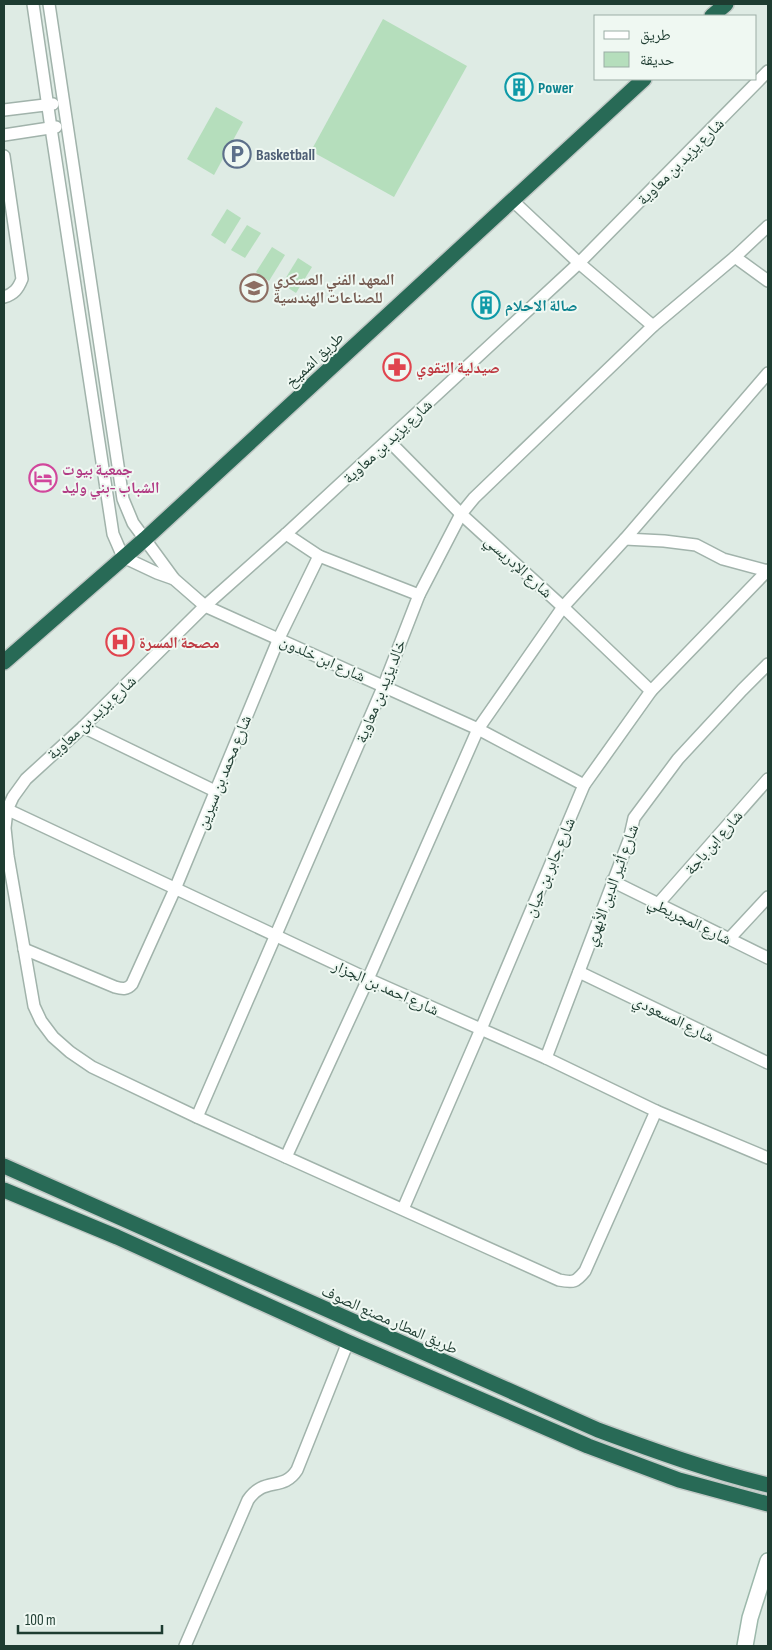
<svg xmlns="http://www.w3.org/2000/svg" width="772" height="1650" font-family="'Sofia Sans Condensed','Noto Naskh Arabic',sans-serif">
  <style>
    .park { fill: #b5debc }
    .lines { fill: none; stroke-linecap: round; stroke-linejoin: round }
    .street-casing { stroke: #a1b3ab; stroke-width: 14 }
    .secondary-casing { stroke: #9cb8ab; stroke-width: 18 }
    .highway-casing { stroke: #c0c8c5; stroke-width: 18 }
    .street { stroke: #fff; stroke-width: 11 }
    .secondary { stroke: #fff; stroke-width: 15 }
    .highway { stroke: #286a56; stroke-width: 15 }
    .labels { text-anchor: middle; stroke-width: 4; stroke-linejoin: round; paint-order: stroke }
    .culture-label { font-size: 16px; font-weight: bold; fill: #0d838f; stroke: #eff8f2; text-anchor: start }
    .service-label { font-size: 16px; font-weight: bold; fill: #4e5e75; stroke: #eff8f2; text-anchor: start }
    .street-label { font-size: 16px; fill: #1e3c31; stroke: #eff8f2 }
    .education-label { font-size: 16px; font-weight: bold; fill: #785e54; stroke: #eff8f2; text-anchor: start }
    .health-label { font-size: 16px; font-weight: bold; fill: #be3a42; stroke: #eff8f2; text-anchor: start }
    .hotel-label { font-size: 16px; font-weight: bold; fill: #b23c85; stroke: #eff8f2; text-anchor: start }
  </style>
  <rect width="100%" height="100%" fill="#deebe4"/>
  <g class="park">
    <path d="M383,19L467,66L394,197L311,151Z"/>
    <path d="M216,107L243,122L214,175L187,159Z"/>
    <path d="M227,209L241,218L225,244L211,235Z"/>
    <path d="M247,225L261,233L245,258L231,250Z"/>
    <path d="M272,247L285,255L269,281L256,272Z"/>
    <path d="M298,258L312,267L296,293L282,284Z"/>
  </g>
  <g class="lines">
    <g class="street-casing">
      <g id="street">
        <path d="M33,4L51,128L113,534L123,557L157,573L174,579"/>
        <path d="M49,4L123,499L133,523L174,579L205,606L478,729L584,785"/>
        <path d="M4,110L53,104"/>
        <path d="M4,135L56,127"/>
        <path d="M4,156L22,279C18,289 14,294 4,297"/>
        <path d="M513,201L579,263L653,326"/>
        <path d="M735,257L768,281"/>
        <path d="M388,440L461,514L563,607L651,691"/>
        <path d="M286,534L319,556L419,595"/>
        <path d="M625,539L664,541L696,545L723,559L768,571"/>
        <path d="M83,727L215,791"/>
        <path d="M4,808L368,979L546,1058L656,1111L768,1158"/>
        <path d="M612,881L768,958"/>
        <path d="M658,904L768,779"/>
        <path d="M729,939L768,897"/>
        <path d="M24,949L115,987C122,989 127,990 132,984L175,889L279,638L319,556"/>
        <path d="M579,972L768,1063"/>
        <path d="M546,1058L629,840L634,818L678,759L742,690L768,664"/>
        <path d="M656,1111L585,1271C576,1282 574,1283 559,1280L197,1117L92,1067L70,1052L53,1037L41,1021L34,1006L8,856L5,828L7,810L13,797L26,779L83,727L205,606L286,534L579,263L768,71"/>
        <path d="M197,1117L384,685L419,595L461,514L474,498L653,326L735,257L768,226"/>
        <path d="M286,1157L368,979L478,729L563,607L625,539L768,373"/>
        <path d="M403,1209L481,1029L584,785L651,691L768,570"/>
        <path d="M185,1646L248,1500C264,1476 283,1492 297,1470L348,1342"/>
      </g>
    </g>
    <g class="secondary-casing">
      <path id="secondary" d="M745,1646L750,1618L768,1561"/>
    </g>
    <g class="highway-casing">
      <g id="highway">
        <path d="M712,16L726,4"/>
        <path d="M4,662L145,539L644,79"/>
        <path d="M4,1166L598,1430C655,1451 710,1471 768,1485"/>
        <path d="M4,1190L117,1237L348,1342L588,1446L679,1480L768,1504"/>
      </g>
    </g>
    <use href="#street" class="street"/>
    <use href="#secondary" class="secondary"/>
    <use href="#highway" class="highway"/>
  </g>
  <defs>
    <g id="building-ring" transform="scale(1.4375)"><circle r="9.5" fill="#eff8f2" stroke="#0f9aa8" stroke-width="1.5"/><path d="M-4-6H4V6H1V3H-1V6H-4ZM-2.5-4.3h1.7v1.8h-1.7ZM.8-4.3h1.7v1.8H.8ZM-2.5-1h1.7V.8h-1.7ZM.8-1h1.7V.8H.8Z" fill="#0f9aa8"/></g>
    <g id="parking-ring" transform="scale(1.4375)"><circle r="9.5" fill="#eff8f2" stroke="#5c6f8a" stroke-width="1.5"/><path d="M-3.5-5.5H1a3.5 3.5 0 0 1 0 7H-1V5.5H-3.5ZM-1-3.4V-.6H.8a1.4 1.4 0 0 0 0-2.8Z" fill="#5c6f8a"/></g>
    <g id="university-ring" transform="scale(1.4375)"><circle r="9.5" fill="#eff8f2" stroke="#8d6e63" stroke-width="1.5"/><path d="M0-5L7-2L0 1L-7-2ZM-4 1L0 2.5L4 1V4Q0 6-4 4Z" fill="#8d6e63"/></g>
    <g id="pharmacy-ring" transform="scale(1.4375)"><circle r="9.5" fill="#eff8f2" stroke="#e0444e" stroke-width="1.5"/><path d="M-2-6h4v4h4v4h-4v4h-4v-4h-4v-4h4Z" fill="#e0444e"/></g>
    <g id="hotel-ring" transform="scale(1.4375)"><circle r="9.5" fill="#eff8f2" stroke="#d1479c" stroke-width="1.5"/><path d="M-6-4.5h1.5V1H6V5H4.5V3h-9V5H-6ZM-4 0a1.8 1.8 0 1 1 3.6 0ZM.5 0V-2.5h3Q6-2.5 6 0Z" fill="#d1479c"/></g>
    <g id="hospital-ring" transform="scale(1.4375)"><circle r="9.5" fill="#eff8f2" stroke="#e0444e" stroke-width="1.5"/><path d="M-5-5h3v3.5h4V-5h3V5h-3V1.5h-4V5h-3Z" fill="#e0444e"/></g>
  </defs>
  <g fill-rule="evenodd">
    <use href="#building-ring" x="519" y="87"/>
    <use href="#parking-ring" x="237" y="154"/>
    <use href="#university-ring" x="254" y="288"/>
    <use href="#building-ring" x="486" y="305"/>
    <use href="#pharmacy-ring" x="397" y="367"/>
    <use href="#hotel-ring" x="43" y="478"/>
    <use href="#hospital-ring" x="120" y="642"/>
  </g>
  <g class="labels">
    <g class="culture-label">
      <text x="538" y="93">Power</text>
      <text x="505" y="311">صالة الاحلام</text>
    </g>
    <g class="service-label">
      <text x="256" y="160">Basketball</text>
    </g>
    <g class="street-label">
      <text transform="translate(680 161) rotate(-45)" y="6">شارع يزيد بن معاوية</text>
      <text transform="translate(314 359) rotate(-43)" y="6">طريق اشميخ</text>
      <text transform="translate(387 441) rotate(-43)" y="6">شارع يزيد بن معاوية</text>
      <text transform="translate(519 566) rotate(42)" y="6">شارع الإدريسي</text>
      <text transform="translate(323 658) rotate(24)" y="6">شارع ابن خلدون</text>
      <text transform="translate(380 691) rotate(-68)" y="6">خالد يزيد بن معاوية</text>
      <text transform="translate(91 717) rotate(-43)" y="6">شارع يزيد بن معاوية</text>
      <text transform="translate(223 772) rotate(-68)" y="6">شارع محمد بن سيرين</text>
      <text transform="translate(713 842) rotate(-49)" y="6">شارع ابن باجة</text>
      <text transform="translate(549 867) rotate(-67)" y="6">شارع جابر بن حيان</text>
      <text transform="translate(611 885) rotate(-70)" y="6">شارع أثير الدين الأبهري</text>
      <text transform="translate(690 920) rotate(26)" y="6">شارع المجريطي</text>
      <text transform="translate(386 987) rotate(24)" y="6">شارع احمد بن الجزار</text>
      <text transform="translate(674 1018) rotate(26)" y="6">شارع المسعودي</text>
      <text transform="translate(390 1319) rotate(24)" y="6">طريق المطار مصنع الصوف</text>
    </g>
    <g class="education-label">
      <text x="273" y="285">المعهد الفني العسكري<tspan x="273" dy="18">للصناعات الهندسية</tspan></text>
    </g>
    <g class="health-label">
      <text x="416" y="373">صيدلية التقوي</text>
      <text x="139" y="648">مصحة المسرة</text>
    </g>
    <g class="hotel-label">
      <text x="62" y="475">جمعية بيوت<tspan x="62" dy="18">الشباب -بني وليد</tspan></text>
    </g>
  </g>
  <rect width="772" height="1650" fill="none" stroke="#1e3c31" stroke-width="10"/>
  <rect x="594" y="15" width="162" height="65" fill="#eff8f2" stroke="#9bada5"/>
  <rect x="604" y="31" width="25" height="8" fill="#ffffff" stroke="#9bada5"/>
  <text x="640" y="40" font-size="15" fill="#1e3c31">طريق</text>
  <rect x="604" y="52" width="25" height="15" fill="#b5debc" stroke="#9bada5"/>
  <text x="640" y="65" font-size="15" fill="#1e3c31">حديقة</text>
  <path d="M18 1625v8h144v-8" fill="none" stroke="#1e3c31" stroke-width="2.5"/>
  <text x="25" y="1625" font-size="15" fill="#1e3c31" stroke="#eff8f2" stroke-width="4" paint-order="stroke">100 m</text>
</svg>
